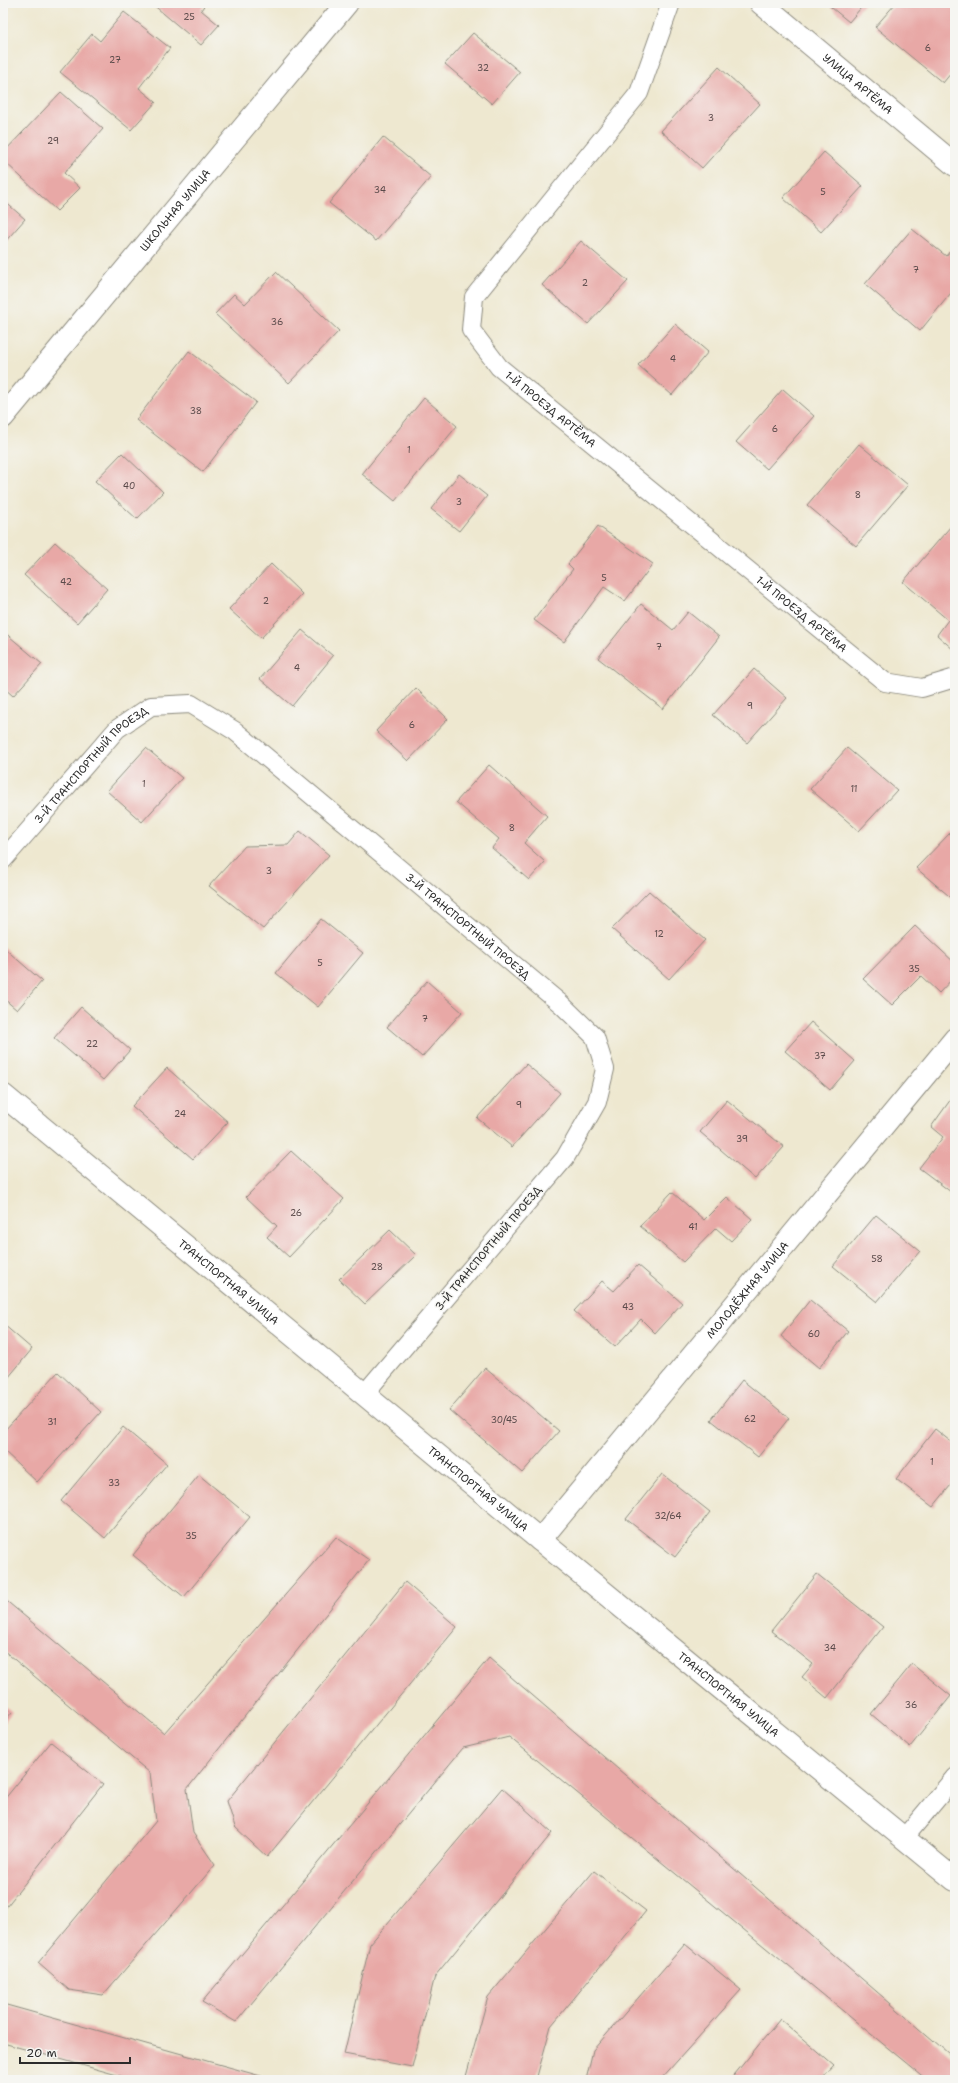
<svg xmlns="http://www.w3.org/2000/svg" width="958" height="2083" font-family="'Shantell Sans',sans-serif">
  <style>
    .building { fill: #e8a8a6 }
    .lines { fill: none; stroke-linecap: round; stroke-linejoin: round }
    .service-casing { stroke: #8c8a7e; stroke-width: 20 }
    .minor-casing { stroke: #8c8a7e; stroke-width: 24 }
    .tertiary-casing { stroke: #8c8a7e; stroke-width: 24 }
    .service { stroke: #fff; stroke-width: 18 }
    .minor { stroke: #fff; stroke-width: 22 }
    .tertiary { stroke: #fff; stroke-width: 22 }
    .labels { text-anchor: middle; stroke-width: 3; stroke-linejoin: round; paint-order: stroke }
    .number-label { font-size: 9px; fill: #5a4a4a }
    .street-label { font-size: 11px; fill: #2b2b2b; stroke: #f6f6f2 }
  </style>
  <rect width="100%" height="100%" fill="#f6f6f2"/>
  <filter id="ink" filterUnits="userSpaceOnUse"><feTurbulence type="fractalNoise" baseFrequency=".025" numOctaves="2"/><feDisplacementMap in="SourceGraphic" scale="8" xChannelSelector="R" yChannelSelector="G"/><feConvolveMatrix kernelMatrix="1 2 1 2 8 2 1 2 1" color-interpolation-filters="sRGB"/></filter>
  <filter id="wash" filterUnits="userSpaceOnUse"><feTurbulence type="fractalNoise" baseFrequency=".012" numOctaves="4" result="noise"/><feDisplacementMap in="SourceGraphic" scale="16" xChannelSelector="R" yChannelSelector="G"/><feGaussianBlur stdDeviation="0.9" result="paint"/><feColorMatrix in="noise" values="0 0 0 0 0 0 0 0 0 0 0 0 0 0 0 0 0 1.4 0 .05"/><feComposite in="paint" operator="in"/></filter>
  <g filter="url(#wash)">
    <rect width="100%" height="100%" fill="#eee8d0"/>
    <g id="blocks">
      <g class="building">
        <path d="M151,3H206L201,10L219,25L201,45Z"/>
        <path d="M826,3H865L849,22Z"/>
        <path d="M896,3H955V68L943,83L875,27Z"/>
        <path d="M124,12L170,48L139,88L156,102L131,130L60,72L92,34L100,41Z"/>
        <path d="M473,33L520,72L492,104L445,64Z"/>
        <path d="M719,67L760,104L702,168L661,131Z"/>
        <path d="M61,92L103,129L64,173L80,188L57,211L3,160V153Z"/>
        <path d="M383,137L431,177L376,241L329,203Z"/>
        <path d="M824,152L863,186L821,232L783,198Z"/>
        <path d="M3,200L25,219L3,244Z"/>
        <path d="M912,229L946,256L955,245V288L920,331L865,284Z"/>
        <path d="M581,241L628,281L588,324L542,285Z"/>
        <path d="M276,272L339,331L289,383L215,314L234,294L245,304Z"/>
        <path d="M675,324L708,352L672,395L638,365Z"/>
        <path d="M189,351L256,402L203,472L136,420Z"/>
        <path d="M783,389L814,416L767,469L736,442Z"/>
        <path d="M424,398L457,426L395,501L362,474Z"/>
        <path d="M859,444L908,485L856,546L807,505Z"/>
        <path d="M122,453L163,492L137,519L95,481Z"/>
        <path d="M459,474L487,496L459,531L431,509Z"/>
        <path d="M598,526L653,564L625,601L604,587L564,642L534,620L573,569L568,564Z"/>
        <path d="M951,526L955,529V651L937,635L948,620L903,582Z"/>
        <path d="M55,542L107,589L77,623L24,575Z"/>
        <path d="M271,564L302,594L261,638L229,609Z"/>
        <path d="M641,604L673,630L688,612L719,637L663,709L598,658Z"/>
        <path d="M302,630L333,656L292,706L260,679Z"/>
        <path d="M3,631L42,664L13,696L3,687Z"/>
        <path d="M754,669L787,698L747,743L713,715Z"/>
        <path d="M416,688L448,719L408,761L376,731Z"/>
        <path d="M146,748L182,778L142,822L107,791Z"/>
        <path d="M847,748L897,790L859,831L810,789Z"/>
        <path d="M489,765L547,816L524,843L545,862L529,880L492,848L499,839L456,802Z"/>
        <path d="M300,831L329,855L263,929L209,886L245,846L288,845Z"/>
        <path d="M952,831L955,833V901L916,868Z"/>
        <path d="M649,891L705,940L669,979L612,929Z"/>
        <path d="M321,919L363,953L318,1007L276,973Z"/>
        <path d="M915,926L955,963V976L939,993L921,976L892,1005L863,979Z"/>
        <path d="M3,947L42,981L17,1010L3,998Z"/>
        <path d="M427,981L462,1012L422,1057L387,1027Z"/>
        <path d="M81,1007L130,1050L103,1080L54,1038Z"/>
        <path d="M811,1022L855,1061L830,1090L785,1051Z"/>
        <path d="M526,1064L560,1093L512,1147L477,1118Z"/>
        <path d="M167,1068L228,1122L193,1159L132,1106Z"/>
        <path d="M951,1099L955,1102V1195L919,1168L943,1137L931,1127Z"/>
        <path d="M727,1100L784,1147L755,1179L700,1132Z"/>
        <path d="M291,1151L344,1199L289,1257L267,1237L277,1226L246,1197Z"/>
        <path d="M672,1192L704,1220L727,1197L752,1219L731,1241L716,1228L683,1262L640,1226Z"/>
        <path d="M876,1215L920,1251L877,1302L833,1266Z"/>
        <path d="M390,1230L416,1255L365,1304L339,1279Z"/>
        <path d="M638,1265L682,1303L655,1333L641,1319L615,1347L574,1311L602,1281L614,1291Z"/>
        <path d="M810,1300L848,1331L819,1368L781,1336Z"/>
        <path d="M3,1324L32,1349L3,1384Z"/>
        <path d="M485,1368L559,1431L522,1473L449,1410Z"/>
        <path d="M58,1372L101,1412L37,1482L3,1450V1432Z"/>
        <path d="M742,1380L789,1418L758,1457L711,1420Z"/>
        <path d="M123,1427L167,1464L105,1538L61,1501Z"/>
        <path d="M935,1429L955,1445V1480L933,1507L896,1479Z"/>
        <path d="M662,1474L710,1512L675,1557L626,1519Z"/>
        <path d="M199,1475L250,1517L184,1597L133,1555Z"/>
        <path d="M336,1537L369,1560L187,1789L193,1833L215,1865L103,1995L69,1990L38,1963L156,1821L150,1773L3,1650V1598L164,1733Z"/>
        <path d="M817,1574L883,1627L827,1698L802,1677L813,1664L771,1631Z"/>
        <path d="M405,1582L457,1627L267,1857L235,1827L227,1801Z"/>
        <path d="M489,1658L955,2059V2080H927L509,1737L463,1748L236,2022L202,2002Z"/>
        <path d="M912,1664L951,1696L910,1747L871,1714Z"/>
        <path d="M3,1704L12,1712L3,1723Z"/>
        <path d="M51,1742L103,1784L3,1911V1801Z"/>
        <path d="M502,1788L552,1833L435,1976L412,2067L344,2054L370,1944Z"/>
        <path d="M594,1871L646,1911L551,2026L536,2080H465L488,1997Z"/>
        <path d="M685,1944L741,1990L660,2080H586L593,2050Z"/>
        <path d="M3,2004L275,2080H135L3,2043Z"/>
        <path d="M780,2019L834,2066L821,2080H730Z"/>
      </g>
    </g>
  </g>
  <g filter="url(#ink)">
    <use href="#blocks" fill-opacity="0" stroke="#8c8a7e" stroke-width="1"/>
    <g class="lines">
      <g class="service-casing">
        <g id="service">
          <path id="s1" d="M671,3L639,93L474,297L471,330L499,367L885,682L922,688L955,678"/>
          <path id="s2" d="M3,860L117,729L151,706L191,704L235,731L561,1004L595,1037L605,1069L597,1102L565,1158L365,1393"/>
          <path d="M904,1838L955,1777"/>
        </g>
      </g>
      <g class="minor-casing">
        <g id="minor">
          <path id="s3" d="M761,3L955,165"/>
          <path id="s4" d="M540,1540L955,1039"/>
        </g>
      </g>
      <g class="tertiary-casing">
        <g id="tertiary">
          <path id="s5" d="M3,417L347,3"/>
          <path id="s6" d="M3,1095L540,1540L955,1880"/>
        </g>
      </g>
      <use href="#service" class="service"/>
      <use href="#minor" class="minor"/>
      <use href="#tertiary" class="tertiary"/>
    </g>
  </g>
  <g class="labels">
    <g class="number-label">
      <text x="189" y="20">25</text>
      <text x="928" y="51">6</text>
      <text x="115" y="63">27</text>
      <text x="483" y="71">32</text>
      <text x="711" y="121">3</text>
      <text x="53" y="144">29</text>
      <text x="380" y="193">34</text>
      <text x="823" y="195">5</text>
      <text x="916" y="273">7</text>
      <text x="585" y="286">2</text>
      <text x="277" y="325">36</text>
      <text x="673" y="362">4</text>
      <text x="196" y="414">38</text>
      <text x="775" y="432">6</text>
      <text x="409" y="453">1</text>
      <text x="129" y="489">40</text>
      <text x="858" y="498">8</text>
      <text x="459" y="505">3</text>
      <text x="604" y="581">5</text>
      <text x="66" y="585">42</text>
      <text x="266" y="604">2</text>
      <text x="659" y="650">7</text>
      <text x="297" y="671">4</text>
      <text x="750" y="709">9</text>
      <text x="412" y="728">6</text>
      <text x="144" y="787">1</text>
      <text x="854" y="792">11</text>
      <text x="512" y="831">8</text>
      <text x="269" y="874">3</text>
      <text x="659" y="937">12</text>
      <text x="320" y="966">5</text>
      <text x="914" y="972">35</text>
      <text x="425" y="1022">7</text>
      <text x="92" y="1047">22</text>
      <text x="820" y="1059">37</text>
      <text x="519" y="1108">9</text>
      <text x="180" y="1117">24</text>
      <text x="742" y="1142">39</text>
      <text x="296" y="1216">26</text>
      <text x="693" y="1230">41</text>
      <text x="877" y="1262">58</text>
      <text x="377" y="1270">28</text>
      <text x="628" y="1310">43</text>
      <text x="814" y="1337">60</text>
      <text x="750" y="1422">62</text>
      <text x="504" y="1423">30/45</text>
      <text x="52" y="1425">31</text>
      <text x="932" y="1465">1</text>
      <text x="114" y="1486">33</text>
      <text x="668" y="1519">32/64</text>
      <text x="191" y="1539">35</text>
      <text x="830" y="1651">34</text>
      <text x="911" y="1708">36</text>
    </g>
    <g class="street-label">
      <text dy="4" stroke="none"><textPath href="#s3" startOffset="126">УЛИЦА АРТЁМА</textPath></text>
      <text dy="4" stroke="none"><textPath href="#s5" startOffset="269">ШКОЛЬНАЯ УЛИЦА</textPath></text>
      <text dy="4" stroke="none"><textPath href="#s1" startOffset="504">1-Й ПРОЕЗД АРТЁМА</textPath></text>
      <text dy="4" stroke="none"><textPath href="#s1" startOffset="828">1-Й ПРОЕЗД АРТЁМА</textPath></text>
      <text dy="4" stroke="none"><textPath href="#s2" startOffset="130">3-Й ТРАНСПОРТНЫЙ ПРОЕЗД</textPath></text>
      <text dy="4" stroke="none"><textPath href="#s2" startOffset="610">3-Й ТРАНСПОРТНЫЙ ПРОЕЗД</textPath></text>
      <text transform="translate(488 1248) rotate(-50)" y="4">3-Й ТРАНСПОРТНЫЙ ПРОЕЗД</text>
      <text dy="4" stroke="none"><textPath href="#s6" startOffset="293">ТРАНСПОРТНАЯ УЛИЦА</textPath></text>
      <text dy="4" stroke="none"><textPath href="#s4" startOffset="325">МОЛОДЁЖНАЯ УЛИЦА</textPath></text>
      <text dy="4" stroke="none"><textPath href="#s6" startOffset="617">ТРАНСПОРТНАЯ УЛИЦА</textPath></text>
      <text dy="4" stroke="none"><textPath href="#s6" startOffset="941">ТРАНСПОРТНАЯ УЛИЦА</textPath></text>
    </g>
  </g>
  <rect width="958" height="2083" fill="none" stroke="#f6f6f2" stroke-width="16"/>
  <path d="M20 2057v6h110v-6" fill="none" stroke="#2b2b2b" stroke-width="2"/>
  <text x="26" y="2057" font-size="12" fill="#2b2b2b" stroke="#f6f6f2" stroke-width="3" paint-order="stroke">20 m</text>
</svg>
